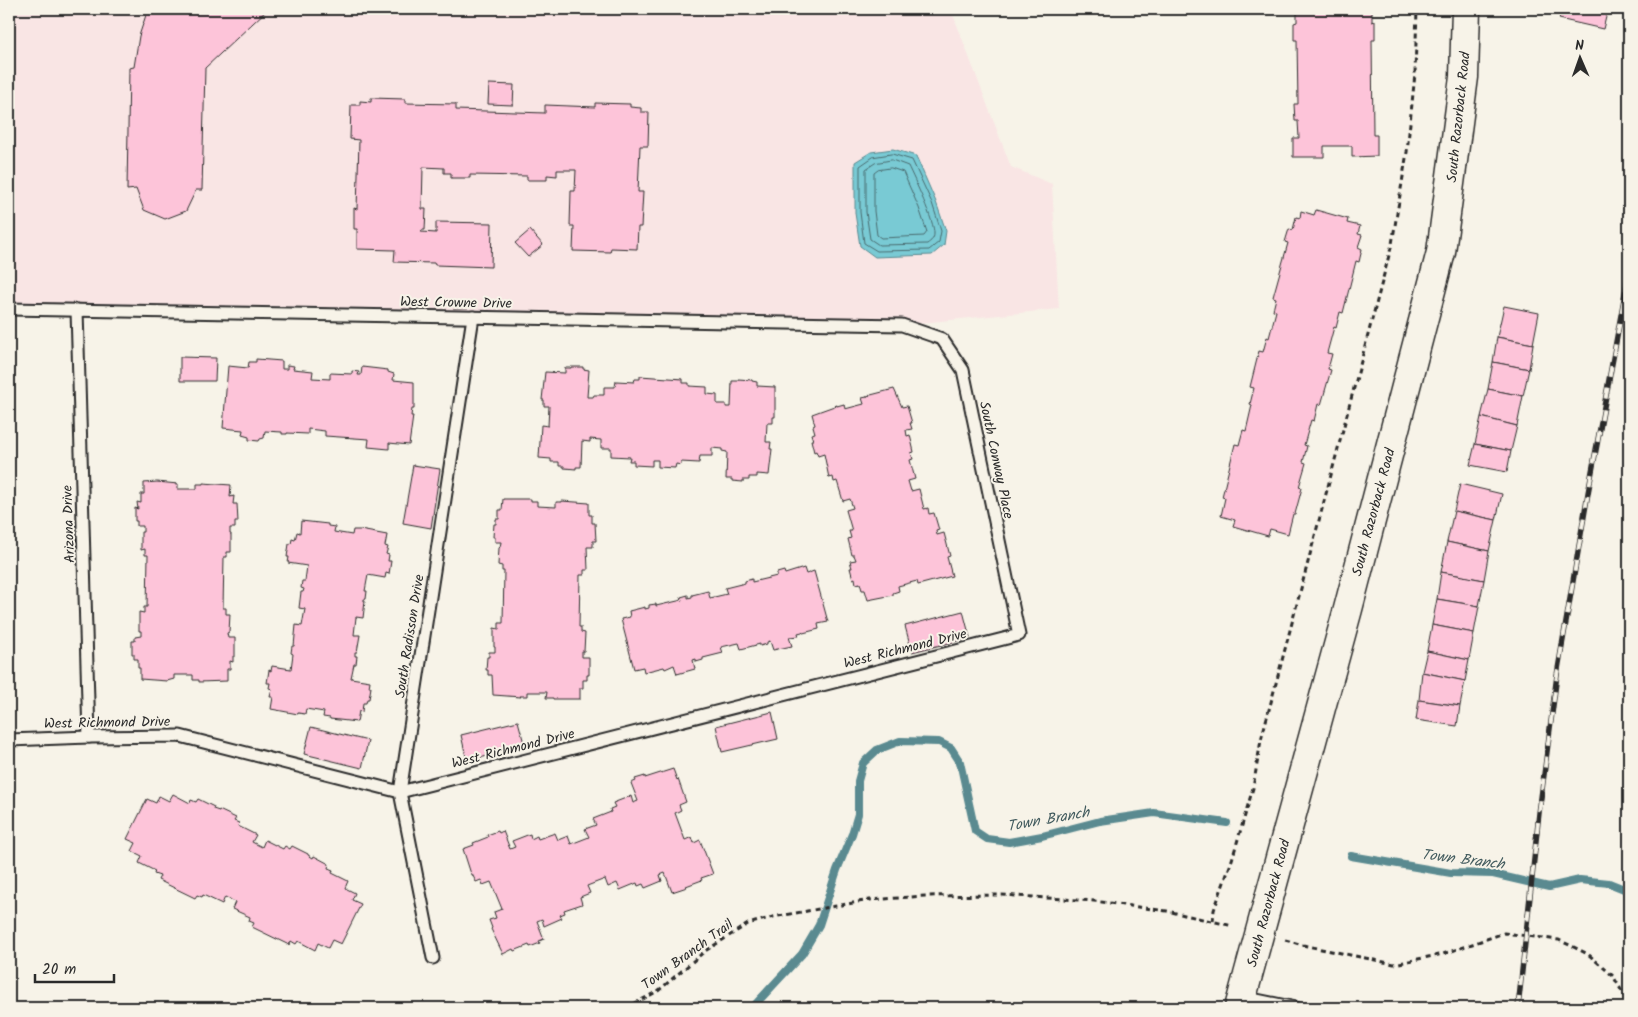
<svg xmlns="http://www.w3.org/2000/svg" width="1638" height="1017" font-family="Kalam,sans-serif">
  <style>
    .built { fill: #f9e5e4 }
    .water { fill: #79cad4; stroke: #5a8a90 }
    .lines { fill: none; stroke-linecap: round; stroke-linejoin: round }
    .shore { stroke: #4a6b6f; stroke-width: 1 }
    .stream { stroke: #5a8a90; stroke-width: 8 }
    .building { fill: #fdc4d9; stroke: #2b2b2b }
    .lane-casing { stroke: #2b2b2b; stroke-width: 15 }
    .secondary-casing { stroke: #2b2b2b; stroke-width: 31 }
    .path { stroke: #2b2b2b; stroke-width: 3; stroke-dasharray: 5 4; stroke-linecap: butt }
    .lane { stroke: #f7f3e8; stroke-width: 11 }
    .secondary { stroke: #f7f3e8; stroke-width: 28 }
    .rail-casing { stroke: #2b2b2b; stroke-width: 5.5 }
    .rail { stroke: #f7f3e8; stroke-width: 4; stroke-dasharray: 11; stroke-linecap: butt }
    .labels { text-anchor: middle; stroke-width: 4; stroke-linejoin: round; paint-order: stroke }
    .street-label { font-size: 14px; fill: #2b2b2b; stroke: #f7f3e8 }
    .water-label { font-size: 15px; font-style: italic; fill: #425b5e; stroke: #f7f3e8 }
  </style>
  <rect width="100%" height="100%" fill="#f7f3e8"/>
  <filter id="ink" filterUnits="userSpaceOnUse"><feTurbulence type="fractalNoise" baseFrequency=".02" numOctaves="2"/><feDisplacementMap in="SourceGraphic" scale="10" xChannelSelector="R" yChannelSelector="G"/><feConvolveMatrix kernelMatrix="1 2 1 2 8 2 1 2 1" color-interpolation-filters="sRGB"/></filter>
  <g filter="url(#ink)">
    <path class="built" d="M9,9H953L952,12L1011,167L1052,184L1059,309L902,325L9,309Z"/>
    <path class="water" d="M893,149L916,156L936,202L946,231L944,245L932,255L875,257L860,246L855,213V162L871,152Z"/>
    <g class="lines">
      <g class="shore">
        <path d="M892,154L912,160L932,203L941,231L939,242L929,250L877,251L864,243L860,212V166L873,157Z"/>
        <path d="M892,160L908,166C914,179 935,222 934,234C934,239 931,241 927,244L879,245L870,239L866,212V169L875,163Z"/>
        <path d="M891,168L903,172L919,208L927,232L924,236L881,238L877,235L874,211V173L878,170Z"/>
      </g>
      <g class="stream">
        <path d="M1351,856L1451,873L1493,874L1549,887L1580,880L1609,883L1629,891"/>
        <path d="M752,1008L802,954L819,925L837,870L852,834L858,814V781L863,763L877,750L900,741L939,742L951,748L960,762L975,831L987,839L1009,842L1042,836L1100,821L1154,813L1227,823"/>
      </g>
    </g>
    <g class="building">
      <path d="M148,9H268L205,68L202,190H196L186,211L165,219L144,210L136,189L127,190L129,68L134,67L139,36Z"/>
      <path d="M357,9H387V14L357,13Z"/>
      <path d="M1297,9H1372V22L1375,21V40H1372L1373,135H1377V156L1352,157V146H1324V157H1293V138H1299L1298,121H1295L1294,104H1298L1297,40H1294V23L1297,22Z"/>
      <path d="M1562,9H1608L1603,29L1559,19Z"/>
      <path d="M489,84L514,85L513,105L488,104Z"/>
      <path d="M371,98L405,99V103L456,104V110L545,113V105L595,107V103L630,104V107L641,108V112H649L648,146H640L638,192H643L641,227H638L637,249L611,248L610,252L573,251L574,226H570L571,191H575L576,170H557V176L547,175V180H527V176L470,175V178H451V173H444V168L423,167L422,209H426L425,230H422L421,232L436,233V222L492,223L491,267L435,265L434,263L394,262L395,250L357,249V229H354V208L357,209L359,140L350,139L351,105H360V101L371,102Z"/>
      <path d="M1316,210L1348,219L1347,223L1360,226L1358,234L1362,235L1358,247L1362,249L1359,262L1356,261L1343,313L1340,312L1336,328L1334,327L1327,353L1332,354L1328,369L1331,370L1321,405L1318,404L1314,421L1311,420L1304,445L1307,446L1303,462L1306,463L1299,487L1302,488L1295,514H1293L1288,534L1270,529L1268,536L1233,526L1235,520L1221,516L1225,498L1222,497L1235,444L1239,445L1243,430L1246,431L1252,405L1250,404L1254,388L1250,387L1259,351L1263,352L1267,337L1269,338L1276,311L1273,310L1276,298L1273,297L1288,243L1285,242L1289,229L1293,230L1296,217L1300,218L1301,211L1314,215Z"/>
      <path d="M530,230L543,245L528,257L515,243Z"/>
      <path d="M1504,306L1539,313L1533,344L1497,337Z"/>
      <path d="M1497,337L1533,344L1529,369L1493,362Z"/>
      <path d="M180,357L216,358L215,381H180Z"/>
      <path d="M256,359L282,361V369H287V365L294,366L293,369L313,371L312,378L330,379V373L352,374V371L359,372L358,375H361L362,367L388,370V372L394,374L393,380L414,382V409H412L411,416H413L409,445L389,443V449L368,447L369,439L325,436V431L308,429V434L287,433V434H282V432L265,431L264,438L260,439L259,441L249,440V437L242,435L243,430L223,428L228,366L248,368L249,362H256Z"/>
      <path d="M1493,362L1529,369L1523,396L1488,389Z"/>
      <path d="M571,367H583V369L589,370L587,397H593L594,395H604V387H615L616,381L634,382L635,379H640V376L683,379V383H689V386L707,387V394L717,395V404H726V407H731L732,381H738V379L752,380V381L757,382V386L775,387V417H773V423H767L766,442H771L770,449H772L769,475L757,474V477H749V480H743V482L732,481V479H726L727,452L722,451V449L712,448V456H700L699,463L681,462V465L676,464L675,468L658,467V460H652V466L634,465V461H629L630,457L611,456V448H601V440L590,439V442L582,441L581,467H576V469L564,468V466H559V462H551V459L539,458L541,425L548,426L549,406H544V400H542L545,372L565,373V368H571Z"/>
      <path d="M894,389L902,407L907,406L912,423H910L912,429L906,430L907,436L910,435L914,452L911,453L913,459L910,460L915,479L908,481L911,491L919,489L924,509L928,508L929,514L934,513L939,530L936,531L937,535L944,533L950,556L947,557L952,576L918,585L917,581L898,586L899,591L893,593V595L868,600L865,590H862L860,583L856,584L855,578L853,579L850,568H852L850,561L856,560L854,555H852L848,539L851,538L849,531H852L846,510L853,508L850,499L843,501L837,481L834,482L833,477L829,478L824,454L818,456L816,451L814,452L811,440H813L811,434L815,433L813,426L815,425L812,414L837,405V406L844,404L845,409L864,404L862,398L867,397V396Z"/>
      <path d="M1488,389L1523,396L1517,426L1481,417Z"/>
      <path d="M1481,417L1517,426L1511,451L1475,444Z"/>
      <path d="M1475,444L1511,451L1507,472L1470,465Z"/>
      <path d="M413,465L440,469L431,528L403,523Z"/>
      <path d="M157,482L178,484V489H197V484H203V483L231,485L230,497L234,496L233,504H237L238,522H235V528H230V534H231V552H227V557H224L223,608H226V614H230L229,632L227,633L228,638H235V656H233V662L230,661V669H227V681L199,682V680H193V675H174V679L167,681L140,679V668H138V659H134V654H132V641H135V637L141,636V631H139V612L144,613V607H147L148,555H145V549L141,550V532H143V526H137V521H135V508L138,509L137,502L141,503V494H144V483Z"/>
      <path d="M1460,484L1502,494L1496,520L1454,511Z"/>
      <path d="M503,499H531V501H537V506L556,507V502H562V501L589,503V515H592V523H595L596,541H593V547H587L588,570H584V575H580L579,627H581V632L585,633L584,651H582V657H589V675H587V680H583V688H580V699H553V698H546L547,692H527V696H520L521,697L493,695L492,675H488V670H486L487,657H489V652H495V647H494V628L499,629V623H503L504,571H502V566L498,565L499,548L500,547L501,542H495V537H493L494,524H496V519H499V510H502Z"/>
      <path d="M1454,511L1496,520L1489,551L1447,542Z"/>
      <path d="M301,521L328,524V526L335,527L334,532L352,535L353,530H360L387,535L385,546L388,547L386,554L389,555L388,561H391L389,574L386,573L385,578L368,575L365,591H367L366,599H364V601H365L363,618L356,617L354,635H360L357,652H355V656H357L356,664H354L351,678L370,681L369,687H371L369,699H367L366,703H363L362,712L359,711L357,722L330,719V718L323,717L324,712L306,709L305,714L298,713V714L271,709L273,697H270L272,689L269,688L270,683H267L269,670L271,671L272,666L291,669L293,654L291,653L292,646H294L296,625L302,626L305,609L299,608L301,592H303L304,589L301,588L302,581H305L307,566L288,563L289,557H287L289,544H291L292,539L295,540L297,532L300,533Z"/>
      <path d="M1447,542L1489,551L1484,580L1441,572Z"/>
      <path d="M804,568L806,574L814,571L828,622L818,624L819,629L803,633L802,632L798,633L799,636L789,637L792,646L773,650L770,641L767,642V644L760,646V644L741,649L739,643L721,647L723,653L703,658V660L696,662V659L693,660L695,669L677,674L674,665L665,669L664,667L644,672L643,667L634,669L621,619L630,617L629,611L645,607V609L649,608V605L656,604V606L682,600L681,597L688,595V598L692,597V595L708,591L710,598L727,594L725,588L745,583V581L752,579V582L777,576V573L784,571L785,574Z"/>
      <path d="M1441,572L1484,580L1479,606L1437,599Z"/>
      <path d="M1437,599L1479,606L1474,633L1432,625Z"/>
      <path d="M963,611L970,638L912,652L905,626Z"/>
      <path d="M1432,625L1474,633L1469,660L1427,651Z"/>
      <path d="M1427,651L1469,660L1465,681L1422,672Z"/>
      <path d="M1422,672L1465,681L1460,706L1419,700Z"/>
      <path d="M1419,700L1460,706L1457,726L1416,720Z"/>
      <path d="M772,712L778,739L722,752L716,726Z"/>
      <path d="M518,721L525,747L467,761L461,735Z"/>
      <path d="M311,727L368,741L362,768L304,754Z"/>
      <path d="M673,769L677,780L678,779L686,802L679,805L681,810L675,813L685,840L692,837L694,843L700,840L713,874L701,878L702,880L686,886L687,887L672,892L665,873L660,875L662,881L645,888L643,884L638,886L637,883L620,890L617,883L608,887L605,879L587,886L590,893L580,897L582,904L564,910L565,913L560,915L562,918L544,926L542,919L537,921L544,939L539,941L540,943L530,947L529,945L514,951L513,949L503,954L491,929L492,928L489,920L496,918L494,912L502,909L491,882L483,885L481,880L476,882L472,874H471L463,849L474,845L473,843L488,837L487,835L498,831L499,833L503,831L510,849L515,847L512,841L530,834L531,839L537,836L538,839L555,833L558,840L568,836L571,844L589,837L585,829L596,825L593,819L611,812L610,809L615,807L613,803L631,796L633,803L638,801L631,783L636,781L635,779L645,776V778Z"/>
      <path d="M173,794L190,803L191,800L196,802L198,799L214,807L213,809L219,811V810L236,818L234,821L239,823L238,826L256,835L252,842L262,847L265,840L283,849L285,846L290,849L292,846L308,854V855L313,858L314,856L329,864L328,868L333,870L332,873L348,881L345,888L355,893L352,900L361,904L341,944L332,940L328,948L318,943L315,950L298,941L296,944L291,941L289,945L252,927L254,923L249,921L250,917L232,909L235,902L225,897L222,904L203,895L202,897L197,895L195,898L158,880L160,876L154,874L155,871L139,863L142,856L132,851L136,843L127,839L147,799L156,803L159,796L169,801Z"/>
    </g>
    <g class="lines">
      <g class="lane-casing">
        <g id="lane">
          <path d="M9,309L902,325L942,339L963,370L1019,635L400,792L180,736L89,737L9,740"/>
          <path d="M77,310L89,737"/>
          <path d="M433,958L400,792L473,317"/>
          <path d="M1242,997L1296,1008"/>
        </g>
      </g>
      <g class="secondary-casing">
        <path id="secondary" d="M1239,1008L1348,609L1441,252L1464,77L1466,9"/>
      </g>
      <g class="path">
        <path d="M1213,921L1214,910L1231,863L1253,788L1261,740L1392,244L1407,152L1415,74L1417,9"/>
        <path d="M1285,940L1307,946L1394,964L1443,954L1504,933L1559,940L1588,954L1613,976L1627,1000L1628,1008"/>
        <path d="M626,1008L658,991L705,951L748,924L773,917L870,900L925,896L1002,895L1094,901L1167,911L1233,926"/>
      </g>
      <use href="#lane" class="lane"/>
      <use href="#secondary" class="secondary"/>
      <g class="rail-casing">
        <path id="rail" d="M1518,1008L1539,813L1557,675L1588,493L1629,272"/>
      </g>
      <use href="#rail" class="rail"/>
    </g>
  </g>
  <g class="labels">
    <g class="street-label">
      <text transform="translate(1458 117) rotate(-84)" y="5">South Razorback Road</text>
      <text transform="translate(456 302) rotate(1)" y="5">West Crowne Drive</text>
      <text transform="translate(997 460) rotate(78)" y="5">South Conway Place</text>
      <text transform="translate(1373 512) rotate(-75)" y="5">South Razorback Road</text>
      <text transform="translate(68 524) rotate(-92)" y="5">Arizona Drive</text>
      <text transform="translate(409 636) rotate(-81)" y="5">South Radisson Drive</text>
      <text transform="translate(905 648) rotate(-14)" y="5">West Richmond Drive</text>
      <text transform="translate(107 722) rotate(-1)" y="5">West Richmond Drive</text>
      <text transform="translate(513 748) rotate(-14)" y="5">West Richmond Drive</text>
      <text transform="translate(1268 903) rotate(-75)" y="5">South Razorback Road</text>
      <text transform="translate(687 954) rotate(-36)" y="5">Town Branch Trail</text>
    </g>
    <g class="water-label">
      <text transform="translate(1048 819) rotate(-10)" y="5">Town Branch</text>
      <text transform="translate(1463 859) rotate(7)" y="5">Town Branch</text>
    </g>
  </g>
  <rect width="1638" height="1017" fill="none" stroke="#f7f3e8" stroke-width="30"/>
  <rect x="15" y="15" width="1608" height="987" fill="none" stroke="#2b2b2b" stroke-width="2" filter="url(#ink)"/>
  <g transform="translate(1580 58) rotate(358)" stroke="#f7f3e8" stroke-width="4" paint-order="stroke">
  <path d="M0-4L9 19L0 12L-9 19Z" fill="#2b2b2b"/>
  <text y="-8" font-size="14" font-weight="bold" text-anchor="middle" fill="#2b2b2b">N</text>
  </g>
  <path d="M35 974v8h79v-8" fill="none" stroke="#2b2b2b" stroke-width="2.5"/>
  <text x="42" y="974" font-size="15" fill="#2b2b2b" stroke="#f7f3e8" stroke-width="4" paint-order="stroke">20 m</text>
</svg>
